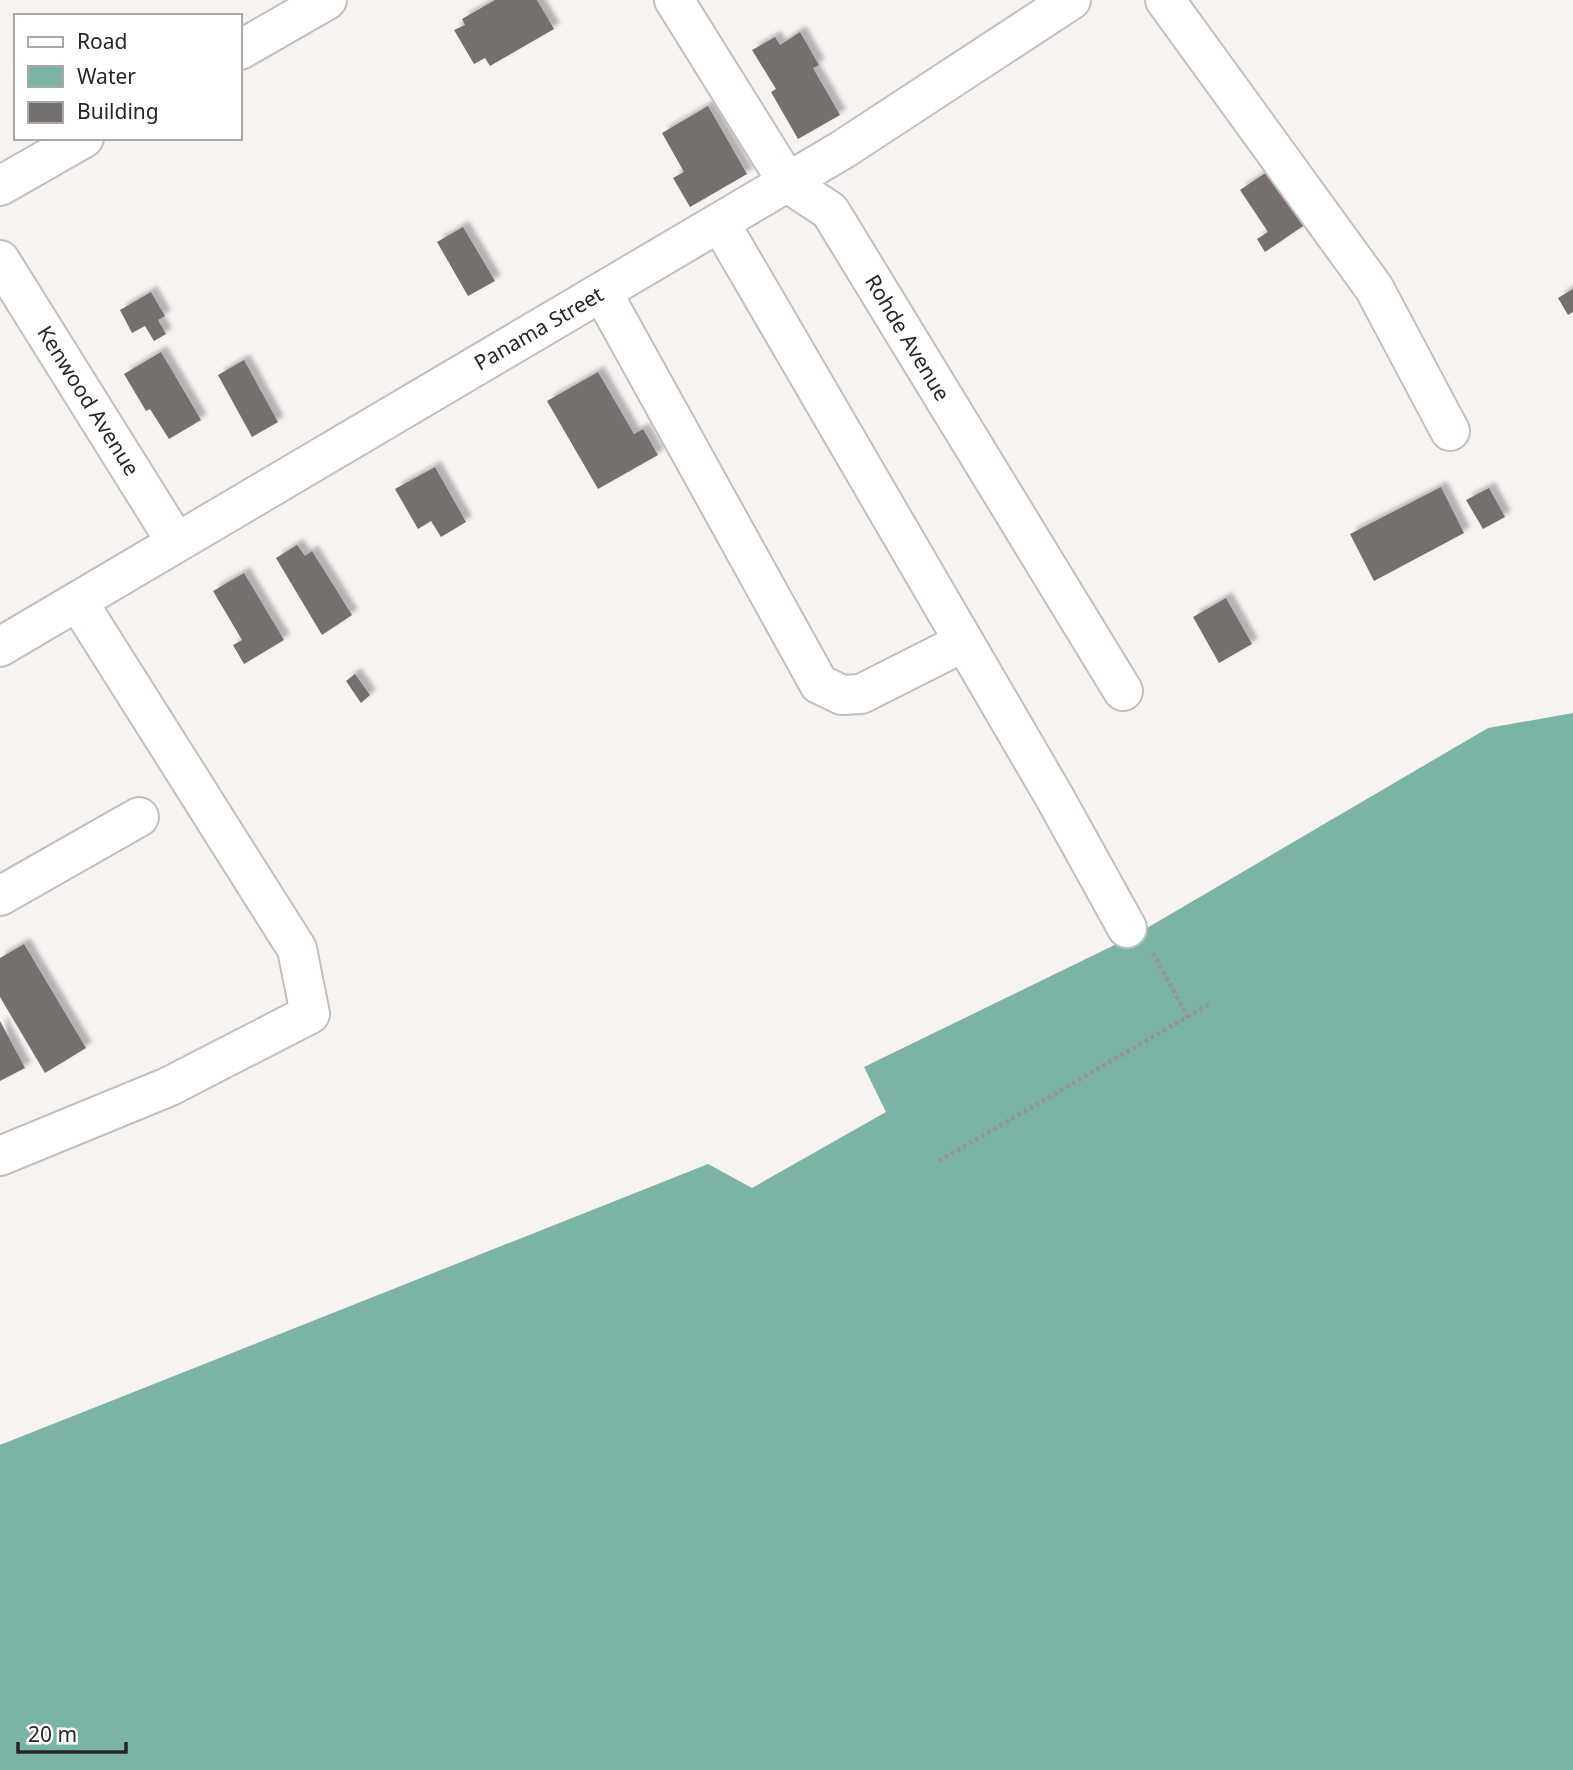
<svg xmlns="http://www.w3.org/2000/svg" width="1573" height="1770" font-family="'Noto Sans',sans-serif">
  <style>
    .water { fill: #7bb3a5 }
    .building { fill: #74706e; filter: url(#shadow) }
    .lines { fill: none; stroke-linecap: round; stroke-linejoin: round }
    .minor-casing { stroke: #c3bfbe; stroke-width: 42 }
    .path { stroke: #979492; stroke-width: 4.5; stroke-dasharray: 3.5 3.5; stroke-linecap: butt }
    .minor { stroke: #fff; stroke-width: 38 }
    .labels { text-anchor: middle; stroke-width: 6; stroke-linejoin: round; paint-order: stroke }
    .street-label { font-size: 21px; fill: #272625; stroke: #fff }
  </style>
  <defs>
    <filter id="shadow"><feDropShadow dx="6" dy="-6" stdDeviation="2" flood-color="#0004"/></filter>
  </defs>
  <rect width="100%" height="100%" fill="#f7f3f1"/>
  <path class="water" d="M1573,713V1770H0V1445L708,1164L752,1188L886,1112L864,1067L1135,935L1488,728Z"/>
  <g class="building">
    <path d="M495,0H537L554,29L490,66L485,58L474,64L454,30L465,25L462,19Z"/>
    <path d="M800,32L819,65L813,68L840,115L798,139L771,92L776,89L752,50L775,37L780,45Z"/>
    <path d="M708,106L747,174L690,207L673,178L684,172L662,133Z"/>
    <path d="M1273,168L1309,222L1265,252L1257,239L1268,232L1240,190Z"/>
    <path d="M463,227L495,281L468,296L437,242Z"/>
    <path d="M1573,289V312L1568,315L1558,298Z"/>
    <path d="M151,292L165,316L158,320L166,334L154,341L145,326L132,333L120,310Z"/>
    <path d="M161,352L201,420L169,439L150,409L146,411L124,374Z"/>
    <path d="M244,360L278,422L252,437L218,375Z"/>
    <path d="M598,372L634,434L643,429L658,455L598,489L547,401Z"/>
    <path d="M435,467L466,522L441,537L431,521L418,529L395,489Z"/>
    <path d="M1441,487L1464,533L1374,581L1350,534Z"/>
    <path d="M1489,488L1505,517L1483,529L1466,500Z"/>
    <path d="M297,545L305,556L312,551L352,615L322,635L276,558Z"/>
    <path d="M244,573L284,640L244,664L233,645L242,640L213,591Z"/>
    <path d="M1226,598L1252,644L1219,663L1193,617Z"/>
    <path d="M355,674L370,695L361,703L346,681Z"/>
    <path d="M24,944L86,1048L45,1073L0,997V958Z"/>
    <path d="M0,1021L25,1068L0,1081Z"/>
  </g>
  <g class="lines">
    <g class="minor-casing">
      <g id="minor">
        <path d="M674,0L788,183L830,211L1123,691"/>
        <path d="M1165,0L1374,288L1450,431"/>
        <path d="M240,50L327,0"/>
        <path d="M0,186L84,138"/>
        <path d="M720,223L1055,798L1127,928"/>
        <path d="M0,260L176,542"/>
        <path d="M602,292L819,684L842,695L861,694L964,642"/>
        <path d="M0,647L842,150L1071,0"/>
        <path d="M0,896L139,817"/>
        <path d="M0,1156L168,1087L310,1014L297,949L78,602"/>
      </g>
    </g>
    <g class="path">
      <path d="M1153,953L1188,1017"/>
      <path d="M939,1161L1211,1003"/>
    </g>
    <use href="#minor" class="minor"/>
  </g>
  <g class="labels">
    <g class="street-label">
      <text transform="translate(539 329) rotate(-30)" y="7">Panama Street</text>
      <text transform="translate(907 338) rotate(59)" y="7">Rohde Avenue</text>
      <text transform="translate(88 401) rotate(58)" y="7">Kenwood Avenue</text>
    </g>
  </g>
  <rect x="14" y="14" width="228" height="126" fill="#ffffff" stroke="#a9a8a8" stroke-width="2"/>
  <rect x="28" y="37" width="35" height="10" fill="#ffffff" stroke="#a9a8a8" stroke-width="2"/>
  <text x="77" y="49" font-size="21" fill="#272625">Road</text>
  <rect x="28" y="66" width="35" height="21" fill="#7bb3a5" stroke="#a9a8a8" stroke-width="2"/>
  <text x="77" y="84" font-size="21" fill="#272625">Water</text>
  <rect x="28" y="102" width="35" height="21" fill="#74706e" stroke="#a9a8a8" stroke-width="2"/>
  <text x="77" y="119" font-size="21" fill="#272625">Building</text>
  <path d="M18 1742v10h108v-10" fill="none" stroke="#272625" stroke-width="3.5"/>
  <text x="28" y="1742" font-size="21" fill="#272625" stroke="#ffffff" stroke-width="5" paint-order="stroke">20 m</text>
</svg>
